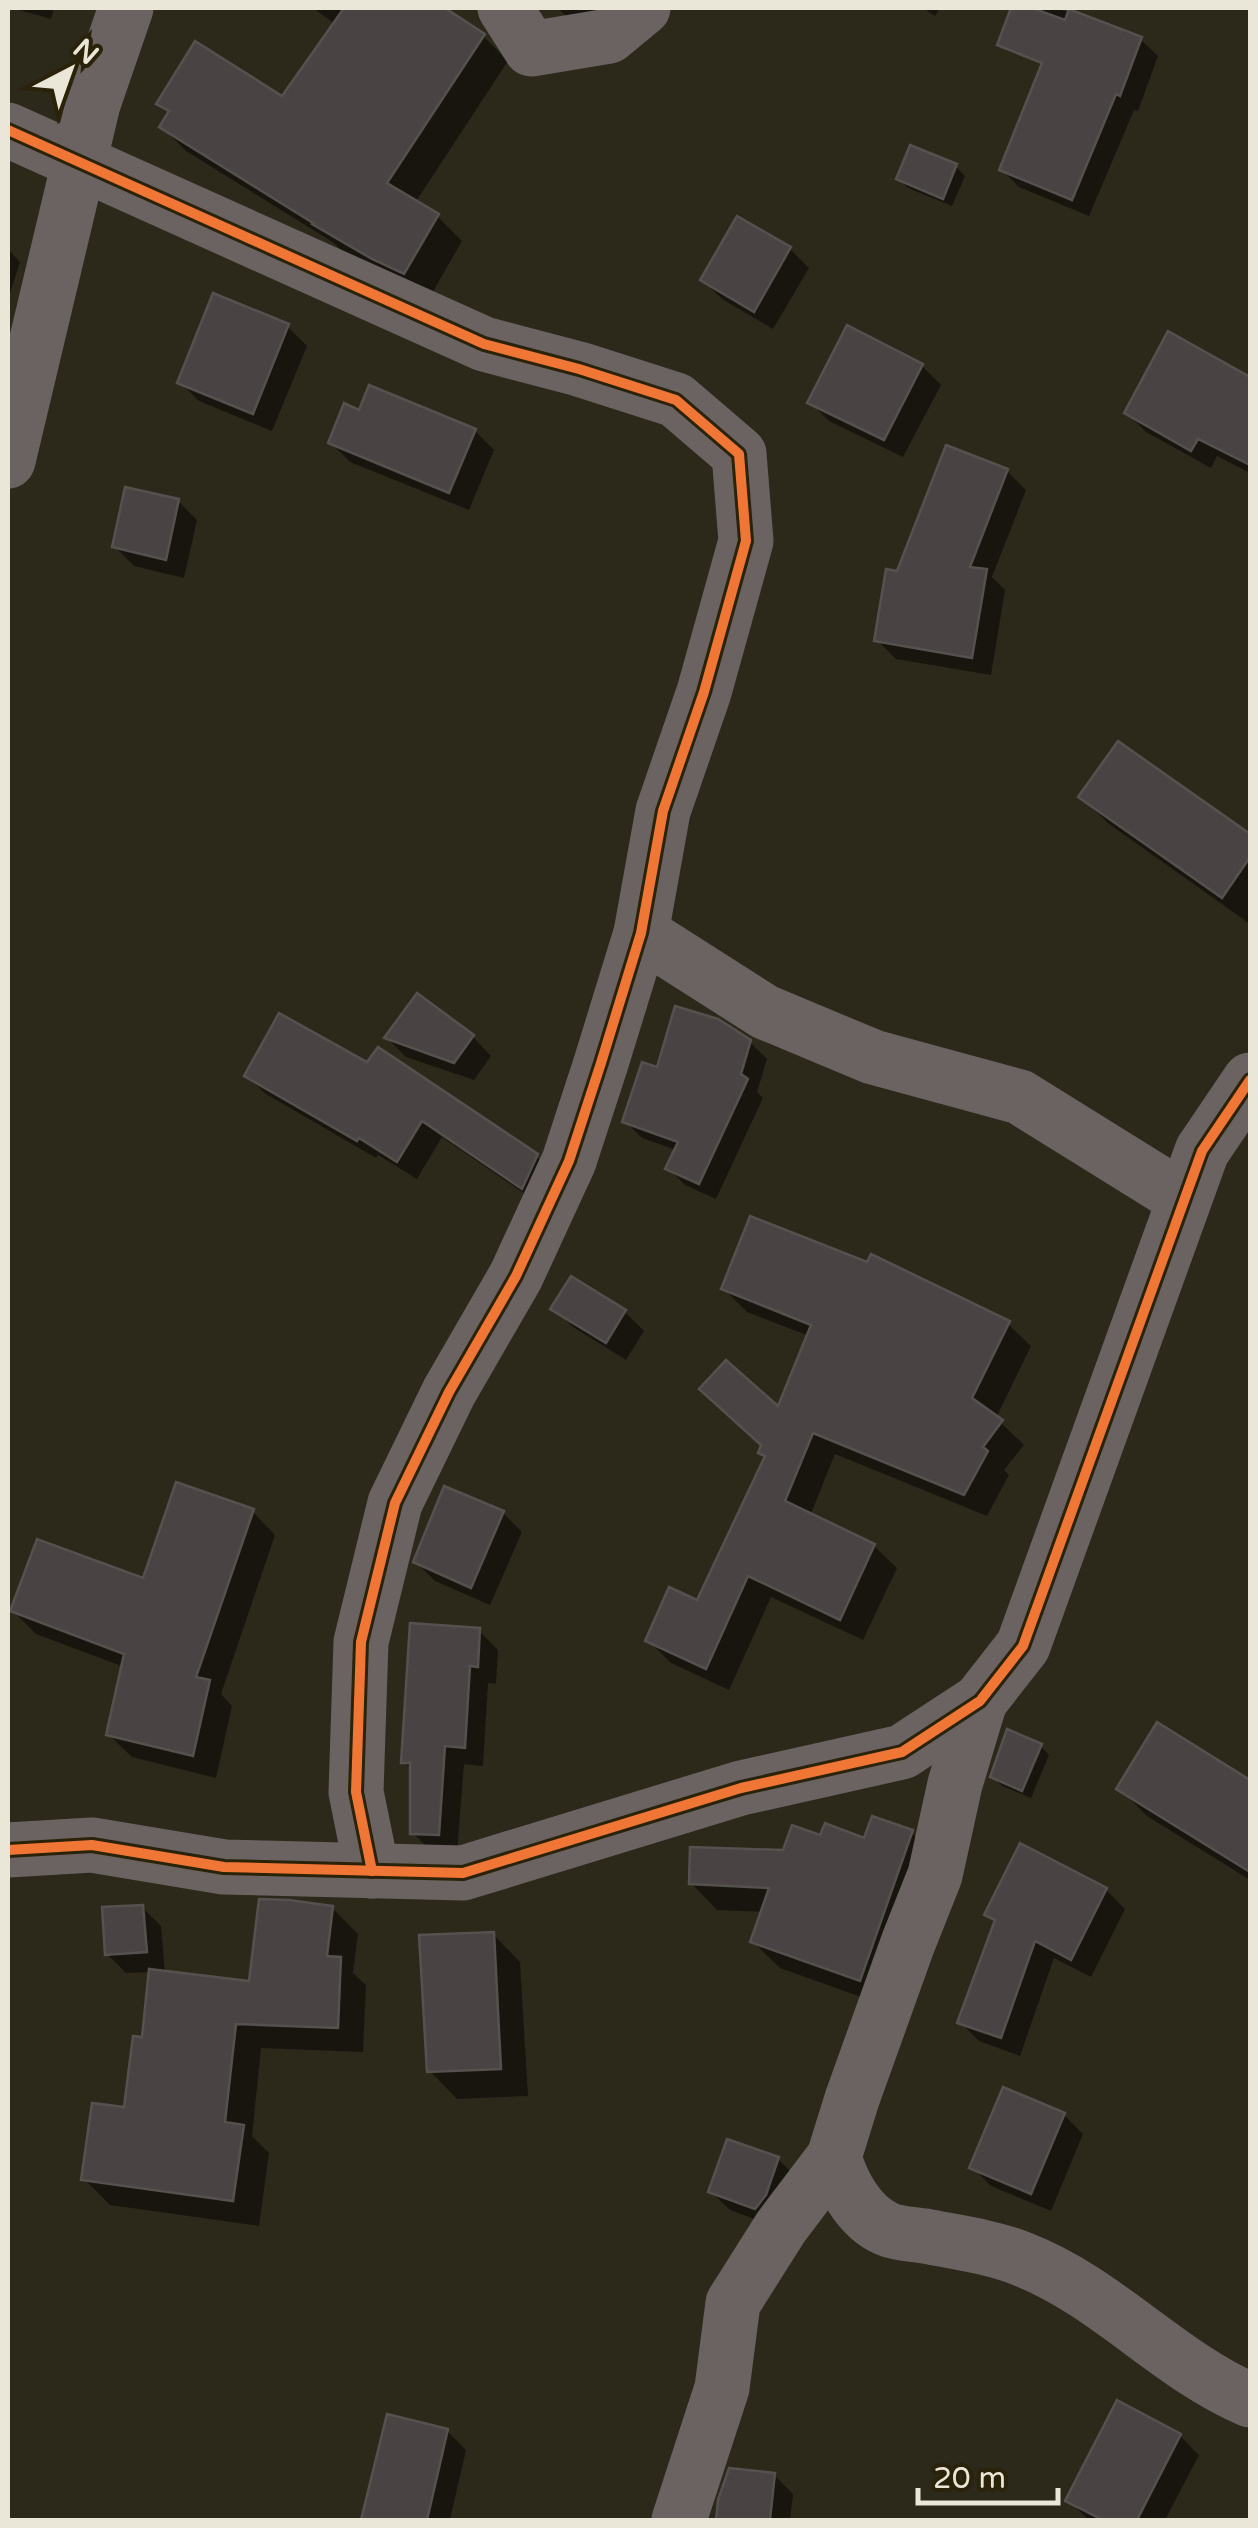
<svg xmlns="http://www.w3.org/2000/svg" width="1258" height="2528" font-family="'Varela Round',sans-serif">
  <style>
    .shadow { fill: #0007 }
    .building { fill: #4a4343; stroke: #55514f; stroke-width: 2.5 }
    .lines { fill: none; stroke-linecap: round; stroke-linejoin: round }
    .street { stroke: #6b6362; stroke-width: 55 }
    .cycleway-casing { stroke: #2a2309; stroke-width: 16 }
    .cycleway { stroke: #f07635; stroke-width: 10 }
  </style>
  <rect width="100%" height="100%" fill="#2c291b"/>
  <g class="shadow">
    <path d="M12,8H54L51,19Z"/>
    <path d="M313,8H376L353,37Z"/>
    <path d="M401,8H441L483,36L508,61L415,203L437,216L462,241L430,297L399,283L340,249L334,243L186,151L162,127L170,114L160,103L283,99Z"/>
    <path d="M558,8H604L580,30Z"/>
    <path d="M923,8H940L935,16Z"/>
    <path d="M1024,8H1057L1140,39L1158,56L1138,111L1134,110L1089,216L1019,187L1002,170L1044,66L1037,59Z"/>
    <path d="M956,167L965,176L952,206L908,188L899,179Z"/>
    <path d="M738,219L790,249L809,268L773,329L722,299L703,280Z"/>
    <path d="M8,249L20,262L8,300Z"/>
    <path d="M288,327L307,346L272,431L199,401L180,382Z"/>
    <path d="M922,366L941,385L903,457L829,421L810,402Z"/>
    <path d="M1250,374V473L1217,456L1211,468L1146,432L1127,413L1248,378Z"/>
    <path d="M360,413L475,431L494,450L469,510L350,462L331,443Z"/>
    <path d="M1007,471L1026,490L992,577L1005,590L991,675L896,659L877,640L899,574Z"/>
    <path d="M178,501L197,520L184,578L134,566L115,547Z"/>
    <path d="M1118,744L1250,837V924L1109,824L1081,797Z"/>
    <path d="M280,1017L536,1156L555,1175L541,1205L442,1137L417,1179L378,1155L376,1158L266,1094L247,1076Z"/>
    <path d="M473,1037L491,1056L474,1080L406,1057L387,1038Z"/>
    <path d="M750,1042L767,1059L757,1092L763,1098L716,1199L685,1185L668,1168L676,1150L642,1138L625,1121L658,1070Z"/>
    <path d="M572,1279L625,1312L644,1331L626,1360L573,1327L554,1308Z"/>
    <path d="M724,1289L1008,1324L1031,1346L996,1418L1024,1445L1004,1470L1009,1475L987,1516L835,1454L810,1516L874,1546L897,1568L863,1640L771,1597L729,1690L671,1663L648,1640L698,1603L767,1458L761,1452L809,1336L747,1312Z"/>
    <path d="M252,1511L275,1535L221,1694L232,1706L216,1778L132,1757L108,1734L124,1667L36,1634L13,1611L144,1582Z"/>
    <path d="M503,1513L522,1532L490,1605L435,1581L416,1562Z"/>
    <path d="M479,1631L498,1650L496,1684L488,1683L483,1766L464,1764L457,1853L432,1852L413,1833V1771L404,1762Z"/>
    <path d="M1158,1726L1250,1783V1880L1147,1816L1119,1788Z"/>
    <path d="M1040,1746L1049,1755L1031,1798L1002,1786L993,1777Z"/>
    <path d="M911,1832L938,1859L886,2006L780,1968L753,1942L764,1912L717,1910L691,1883L821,1838L866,1841Z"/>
    <path d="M1106,1890L1125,1909L1091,1977L1054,1958L1020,2056L979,2041L960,2022L996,1923L987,1915Z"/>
    <path d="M142,1907L161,1926L165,1973L251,1984L332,1908L358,1934L353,1973L366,1985L363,2052L261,2048L252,2136L269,2153L259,2226L110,2205L84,2179L126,2110L144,2040L151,1972L126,1973L107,1954Z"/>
    <path d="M493,1934L520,1962L528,2096L457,2099L430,2071Z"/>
    <path d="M1064,2115L1083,2134L1051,2211L991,2186L972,2167Z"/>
    <path d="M778,2159L797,2178L775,2227L730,2210L710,2191Z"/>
    <path d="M389,2417L447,2431L466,2450L450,2520H364Z"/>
    <path d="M1180,2436L1199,2455L1165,2520H1089L1068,2500Z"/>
    <path d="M774,2475L793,2494L790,2520H718L721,2501Z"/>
  </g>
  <g class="building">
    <path d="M344,8H445L485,34L387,183L439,214L404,274L372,259L312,224L313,223L159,127L169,111L156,104L195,41L282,96Z"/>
    <path d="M1011,8H1032L1065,20L1069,9L1142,37L1120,96L1116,94L1072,200L999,170L1042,63L997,45Z"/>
    <path d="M910,145L957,164L943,199L896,179Z"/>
    <path d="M737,216L791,247L754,312L700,280Z"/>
    <path d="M213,293L289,324L253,414L177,383Z"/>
    <path d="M847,325L923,364L884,440L807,403Z"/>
    <path d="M1168,331L1250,377V465L1198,439L1191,451L1124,413Z"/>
    <path d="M369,385L476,429L449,493L328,443L344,403L359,410Z"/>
    <path d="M946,445L1008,469L970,567L987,569L972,658L874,641L886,569L897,571Z"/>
    <path d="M125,487L179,499L166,560L112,547Z"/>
    <path d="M1118,741L1250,834V857L1222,898L1078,797Z"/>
    <path d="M417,993L474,1035L454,1063L384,1038Z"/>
    <path d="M675,1006L718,1019L751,1040L741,1074L748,1079L699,1184L665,1169L678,1142L622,1122L642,1062L657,1067Z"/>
    <path d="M279,1013L367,1062L378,1047L538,1154L522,1189L422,1121L397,1162L359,1138L357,1141L244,1076Z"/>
    <path d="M750,1216L867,1262L871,1254L1010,1321L972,1398L1003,1420L983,1447L988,1451L964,1495L813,1433L785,1501L875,1544L840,1620L748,1576L706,1669L645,1641L669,1587L697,1600L765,1456L758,1453L761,1445L699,1389L726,1360L778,1406L811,1325L721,1289Z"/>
    <path d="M571,1276L626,1310L606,1343L550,1309Z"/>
    <path d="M176,1482L254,1509L196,1677L210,1680L193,1756L106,1735L124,1654L10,1611L37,1539L143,1578Z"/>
    <path d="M444,1486L504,1511L471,1588L413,1562Z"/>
    <path d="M410,1623L480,1628L478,1667L470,1666L465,1748L445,1746L439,1835L410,1834V1763H401Z"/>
    <path d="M1157,1722L1250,1780V1872L1116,1789Z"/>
    <path d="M1007,1729L1042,1744L1022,1791L990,1777Z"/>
    <path d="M872,1816L913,1830L860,1981L750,1942L769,1888L689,1884L690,1847L783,1850L792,1825L820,1835L825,1823L864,1838Z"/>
    <path d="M1020,1843L1107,1888L1071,1960L1035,1941L1001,2038L957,2023L995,1920L984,1915Z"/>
    <path d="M259,1899L289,1900L333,1906L327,1956L341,1957L338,2028L236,2024L225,2122L244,2125L233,2201L81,2180L92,2103L124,2107L133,2036L142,2037L149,1969L249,1981Z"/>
    <path d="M143,1905L147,1952L105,1955L102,1907Z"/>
    <path d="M494,1932L501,2069L427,2072L419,1935Z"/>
    <path d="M1003,2087L1065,2113L1031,2194L969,2168Z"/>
    <path d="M727,2139L779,2157L766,2195L755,2209L708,2192Z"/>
    <path d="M1117,2400L1181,2434L1137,2520H1103L1065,2501Z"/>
    <path d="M387,2414L448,2429L427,2520H361Z"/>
    <path d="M729,2468L775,2473L770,2520H716L718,2500Z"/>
  </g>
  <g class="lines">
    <g class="street">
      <path d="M505,8L531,49L609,36L643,8"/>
      <path d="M8,130L484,344L579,369L676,400L739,454L746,541L704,692L663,811L641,933L601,1063L569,1161L516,1276L449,1392L395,1503L361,1642L356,1792L372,1871"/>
      <path d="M8,461L93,104L126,8"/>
      <path d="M641,933L765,1012L873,1057L1020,1097L1184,1199"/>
      <path d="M8,1850L92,1845L224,1867L463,1873L741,1788L902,1752L980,1701L1023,1646L1202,1151L1250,1080"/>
      <path d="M834,2157C842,2184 859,2217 887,2229C898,2234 913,2234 925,2236C955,2242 993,2247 1022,2259C1107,2292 1168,2365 1250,2400"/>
      <path d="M679,2520L722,2388L733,2303L781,2227L834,2157L852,2099L908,1943L935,1875L955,1784L980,1701"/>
    </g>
    <g class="cycleway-casing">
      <g id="cycleway">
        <path d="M8,130L484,344L579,369L676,400L739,454L746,541L704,692L663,811L641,933L601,1063L569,1161L516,1276L449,1392L395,1503L361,1642L356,1792L372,1871"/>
        <path d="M8,1850L92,1845L224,1867L463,1873L741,1788L902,1752L980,1701L1023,1646L1202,1151L1250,1080"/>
      </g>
    </g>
    <use href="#cycleway" class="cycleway"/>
  </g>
  <rect width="1258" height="2528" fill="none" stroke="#ebe7d8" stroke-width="20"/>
  <g transform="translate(70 70) rotate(41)" stroke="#2a2309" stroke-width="8" paint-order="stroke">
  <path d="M0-8L18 38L0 25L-18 38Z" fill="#ebe7d8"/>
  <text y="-15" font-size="28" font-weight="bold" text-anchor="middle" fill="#ebe7d8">N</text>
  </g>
  <path d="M918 2488v15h140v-15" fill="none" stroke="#ebe7d8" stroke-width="5"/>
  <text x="933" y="2488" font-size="30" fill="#ebe7d8" stroke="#2a2309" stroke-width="8" paint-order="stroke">20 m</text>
</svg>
